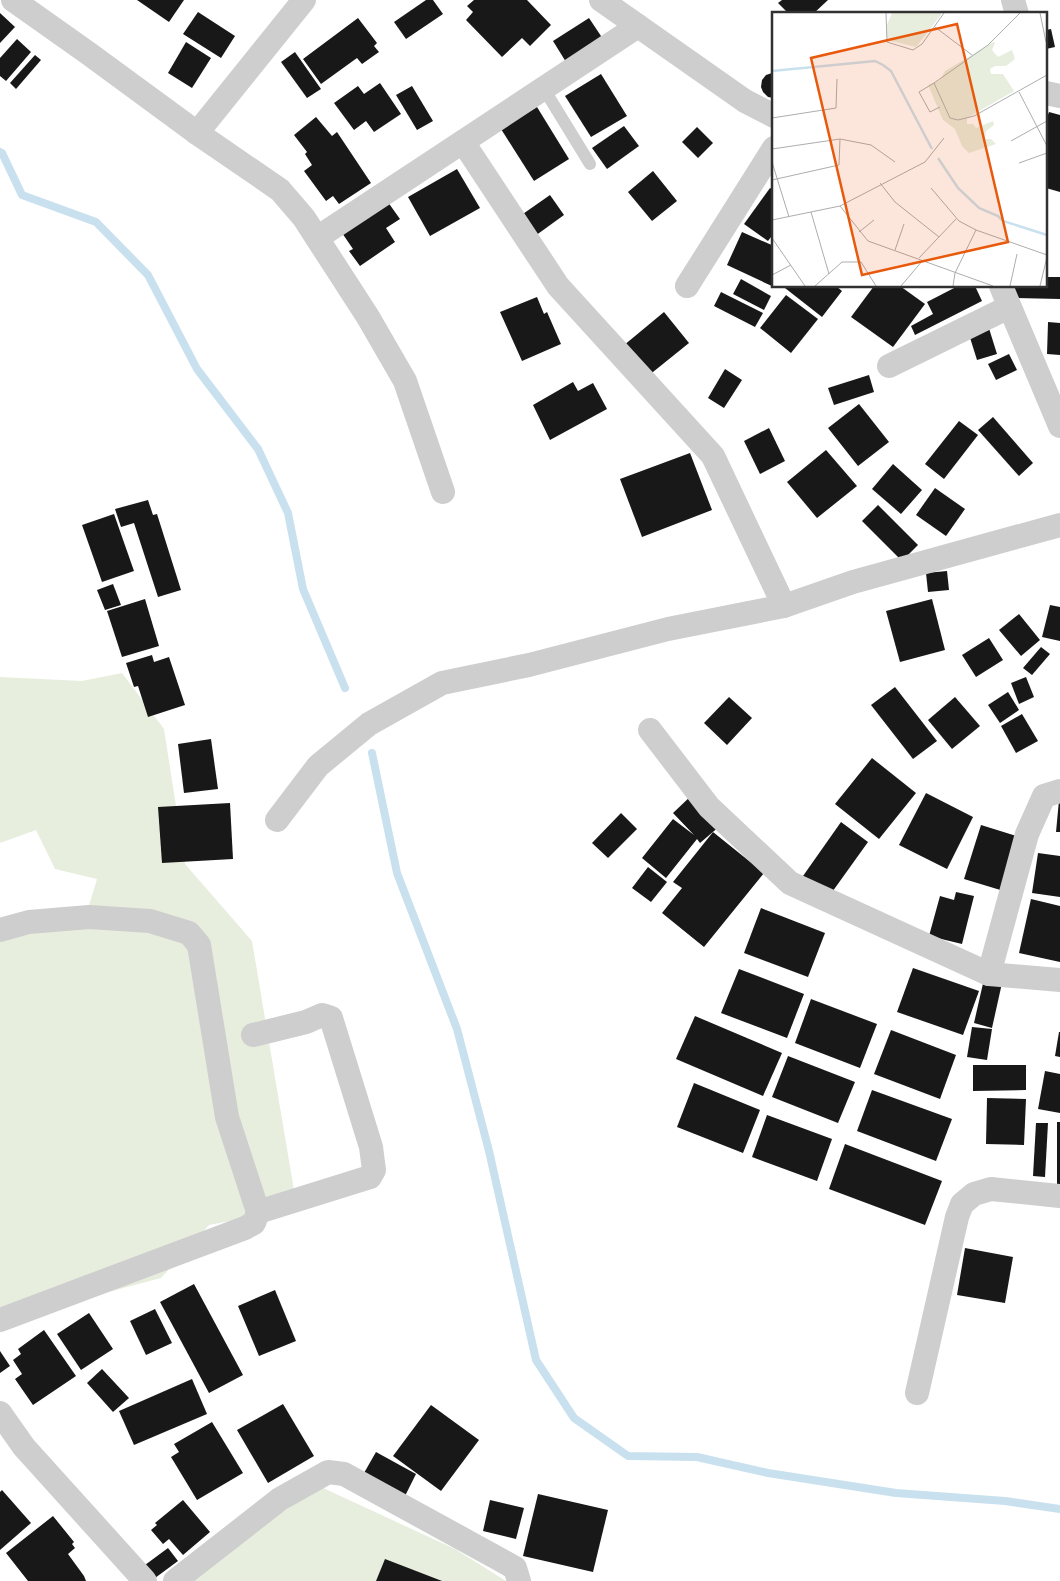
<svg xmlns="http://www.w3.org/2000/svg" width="1060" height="1581" font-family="Inter,sans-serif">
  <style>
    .green { fill: #e7eede }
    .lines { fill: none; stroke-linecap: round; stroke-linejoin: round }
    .stream { stroke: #c9e1ef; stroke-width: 8 }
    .building { fill: #181818 }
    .lane { stroke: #cecece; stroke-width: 12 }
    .street { stroke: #cecece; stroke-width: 24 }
    .inset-river { fill: none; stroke: #c9e1ef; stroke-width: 2.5 }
    .inset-road { fill: none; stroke: #adadad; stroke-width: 1 }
    .view { fill: #e8590c; fill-opacity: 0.15; stroke: #e8590c; stroke-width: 2.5 }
    .inset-edge { fill: none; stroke: #313131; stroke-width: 2.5 }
  </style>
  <rect width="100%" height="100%" fill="#fff"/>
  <g class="green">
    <path d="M122,673L164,729L185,864L252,941L297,1208L209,1225L161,1278L86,1298L0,1329V941L84,922L97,879L55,869L36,830L0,843V677L82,681Z"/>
    <path d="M321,1487L455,1549L506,1581H193L224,1550Z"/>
  </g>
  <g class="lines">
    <g class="stream">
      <path d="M0,152L2,153L22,195L96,222L148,275L197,369L258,449L288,513L303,589L345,688"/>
      <path d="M372,753L397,873L457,1029L489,1151L536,1360L574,1418L628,1456L697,1457L768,1473L896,1493L1005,1501L1060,1509"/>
    </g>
  </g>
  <g class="building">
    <path d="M137,0H184L169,22Z"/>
    <path d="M426,0H433L443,14L406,39L394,22Z"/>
    <path d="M474,0H527L551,25L530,46L522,38L502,57L466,20L473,12L467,6Z"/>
    <path d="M782,0H828L813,14H789L778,3Z"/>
    <path d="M198,12L235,36L221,58L183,34Z"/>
    <path d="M0,13L15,27L0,43Z"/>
    <path d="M358,18L377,43L374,46L379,52L362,64L357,58L321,84L303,59Z"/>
    <path d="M589,18L603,39L566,62L553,41Z"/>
    <path d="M1051,29L1055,47L1046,49V30Z"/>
    <path d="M17,39L31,52L6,81L0,76V58Z"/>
    <path d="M186,42L211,58L192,88L168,73Z"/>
    <path d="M295,52L321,89L307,98L281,62Z"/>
    <path d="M35,55L41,60L16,89L10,83Z"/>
    <path d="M772,73H774V98L768,97L763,92L761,87L762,80L766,75Z"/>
    <path d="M601,74L627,116L591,137L565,96Z"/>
    <path d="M380,83L401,114L374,132L366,121L354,130L334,103L358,86L364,94Z"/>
    <path d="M412,86L433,121L417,130L396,95Z"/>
    <path d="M537,107L569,159L534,181L501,129Z"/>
    <path d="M1049,112L1060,115V192L1046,188V120Z"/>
    <path d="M316,117L332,136L337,132L371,183L339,204L333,196L326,201L304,171L312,165L305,154L307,152L294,135Z"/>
    <path d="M624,126L639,146L607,169L592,148Z"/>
    <path d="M697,127L713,143L698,158L682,142Z"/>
    <path d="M457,169L480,208L430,236L408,197Z"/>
    <path d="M653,171L677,201L652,221L628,192Z"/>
    <path d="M770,188L774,190V233L768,241L744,224Z"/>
    <path d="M550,195L564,215L535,236L520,216Z"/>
    <path d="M385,198L400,219L386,228L395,242L360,266L349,251L353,249L340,230Z"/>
    <path d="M742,232L774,246V287L727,265Z"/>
    <path d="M1046,277H1060V299L1014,298V286H1046Z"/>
    <path d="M741,279L771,296L764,310L733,294Z"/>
    <path d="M787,286H836L842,291L822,317L785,288Z"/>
    <path d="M874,286H900L925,304L893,347L851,317Z"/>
    <path d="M958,286H975L982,301L915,335L911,326L933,314L927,302Z"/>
    <path d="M721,292L763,313L755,327L714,306Z"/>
    <path d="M786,295L818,319L791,353L760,328Z"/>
    <path d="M537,297L544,314L547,312L561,344L522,361L500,312Z"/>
    <path d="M664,312L689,343L648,376L623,346Z"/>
    <path d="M987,322L997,354L977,360L967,328Z"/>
    <path d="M1048,322L1060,323V355L1047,354Z"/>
    <path d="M1009,354L1017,370L996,380L988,364Z"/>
    <path d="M725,369L742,380L724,408L708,398Z"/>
    <path d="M869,375L874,392L834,405L828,388Z"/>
    <path d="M573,382L578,391L593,383L607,409L550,440L533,405Z"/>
    <path d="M859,404L889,442L858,466L828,428Z"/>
    <path d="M993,417L1033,463L1019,476L978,430Z"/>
    <path d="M959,421L978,435L944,479L925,464Z"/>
    <path d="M769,428L785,461L760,474L744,441Z"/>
    <path d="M826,450L857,486L817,518L787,482Z"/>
    <path d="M690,453L712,510L642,537L620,479Z"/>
    <path d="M893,464L922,490L901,514L872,489Z"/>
    <path d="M935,488L965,509L946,536L916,515Z"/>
    <path d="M148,500L153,515L157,514L181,590L158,597L134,523L121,527L115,509Z"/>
    <path d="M878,505L918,545L902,561L862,521Z"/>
    <path d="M114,514L134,571L102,582L82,525Z"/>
    <path d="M947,571L949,590L928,592L926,573Z"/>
    <path d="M113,584L121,605L105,610L97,590Z"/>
    <path d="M145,599L159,646L122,657L107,611Z"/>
    <path d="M932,599L945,650L900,662L886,611Z"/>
    <path d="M1050,605L1060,607V641L1042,637Z"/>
    <path d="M1019,614L1040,640L1021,656L999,630Z"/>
    <path d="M989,638L1003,660L976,677L962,655Z"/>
    <path d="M1041,647L1050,654L1032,675L1023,668Z"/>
    <path d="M152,655L154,662L169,657L185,705L148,717L138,686L134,687L126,663Z"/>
    <path d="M1026,677L1034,697L1019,704L1011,683Z"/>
    <path d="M895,687L937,741L913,759L871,705Z"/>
    <path d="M1008,692L1019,710L1000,723L988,705Z"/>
    <path d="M729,697L752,718L727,745L704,723Z"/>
    <path d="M955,697L980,726L952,749L928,720Z"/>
    <path d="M1022,714L1038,741L1016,753L1001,726Z"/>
    <path d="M211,739L218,789L184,793L178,744Z"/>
    <path d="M872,758L916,793L879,839L835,804Z"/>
    <path d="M926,793L973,817L947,869L899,845Z"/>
    <path d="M693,794L721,825L700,843L697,839L666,878L642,858L673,819L694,835L673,813Z"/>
    <path d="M1059,800H1060V832H1056Z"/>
    <path d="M230,803L233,859L162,863L158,807Z"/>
    <path d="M621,813L637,829L608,858L592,843Z"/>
    <path d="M841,822L868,842L830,895L803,876Z"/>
    <path d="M981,825L1023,838L1007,892L964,879Z"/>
    <path d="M713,832L764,873L704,947L662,913L682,888L673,882Z"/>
    <path d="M1038,853L1060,856V897L1032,893Z"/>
    <path d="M648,867L667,882L651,902L632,888Z"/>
    <path d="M956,892L974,896L962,944L929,936L940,896L954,900Z"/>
    <path d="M1031,899L1060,906V962L1019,953Z"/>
    <path d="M761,908L825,933L808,977L744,953Z"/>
    <path d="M913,968L979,991L963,1035L897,1012Z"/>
    <path d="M739,969L804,994L787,1038L721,1013Z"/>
    <path d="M984,979L1002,983L992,1028L974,1023Z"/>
    <path d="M811,999L877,1024L860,1068L795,1043Z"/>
    <path d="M695,1016L782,1053L763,1096L676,1059Z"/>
    <path d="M972,1027L992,1029L987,1060L967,1057Z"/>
    <path d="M891,1030L956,1055L940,1099L874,1074Z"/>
    <path d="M1059,1032H1060V1057L1055,1056Z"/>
    <path d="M788,1056L855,1082L838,1123L772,1097Z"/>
    <path d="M973,1065H1026V1090L973,1091Z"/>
    <path d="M1045,1071L1060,1074V1113L1038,1109Z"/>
    <path d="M694,1083L760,1110L743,1153L677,1127Z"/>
    <path d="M872,1090L952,1119L936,1161L857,1131Z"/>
    <path d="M987,1098L1026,1099L1024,1145L986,1144Z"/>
    <path d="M767,1115L832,1139L817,1181L752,1157Z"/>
    <rect x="1057" y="1122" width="3" height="62"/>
    <path d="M1036,1123H1048L1045,1177L1033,1176Z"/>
    <path d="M845,1144L942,1181L925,1225L829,1189Z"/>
    <path d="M965,1248L1013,1257L1005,1303L957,1295Z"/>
    <path d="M194,1284L243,1375L209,1393L160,1302Z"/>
    <path d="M275,1290L296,1341L259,1356L238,1306Z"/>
    <path d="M155,1309L172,1343L146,1355L130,1321Z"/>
    <path d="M89,1313L113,1349L81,1370L57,1334Z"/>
    <path d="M44,1330L76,1376L33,1405L15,1379L22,1374L13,1360L21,1354L18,1349Z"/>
    <path d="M0,1351L10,1366L0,1373Z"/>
    <path d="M102,1369L129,1398L113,1412L87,1383Z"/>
    <path d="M192,1379L207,1414L134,1445L119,1411Z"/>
    <path d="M283,1404L314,1456L268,1483L237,1430Z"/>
    <path d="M431,1405L479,1440L441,1491L393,1456Z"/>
    <path d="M212,1422L243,1473L197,1500L171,1457L179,1452L174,1444Z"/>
    <path d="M376,1452L416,1474L405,1496L364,1473Z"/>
    <path d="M2,1490L31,1523L0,1550V1492Z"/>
    <path d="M538,1494L608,1510L593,1572L523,1556Z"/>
    <path d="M183,1500L210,1532L183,1555L169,1539L163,1544L151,1530L157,1525L155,1523Z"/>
    <path d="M490,1500L524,1508L516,1539L483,1531Z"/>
    <path d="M53,1516L74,1542L72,1544L75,1548L68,1554L84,1576L86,1581H28L6,1553Z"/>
    <path d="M168,1548L178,1561L155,1578L145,1565Z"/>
    <path d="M385,1559L442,1581H376Z"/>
  </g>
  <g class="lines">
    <path class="lane" d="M544,89L590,164"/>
    <g class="street">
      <path d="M13,0L88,53L197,133L304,0"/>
      <path d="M601,0L745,101L774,116"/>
      <path d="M1013,0L1017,14"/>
      <path d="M1046,93L1060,96"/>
      <path d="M197,133L280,190L304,218L368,317L405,381L443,492"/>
      <path d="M463,142L558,286L713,456L784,606"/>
      <path d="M317,238L638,26"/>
      <path d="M687,286L774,148"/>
      <path d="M1001,286L1060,426"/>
      <path d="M889,366L1009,307"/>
      <path d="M650,730L709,807L790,883L989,974L1060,980"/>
      <path d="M277,820L318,766L369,724L442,683L529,665L668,629L784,606L853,582L1060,525"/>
      <path d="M0,930L29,922L89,917L150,921L189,933L199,945L227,1117L258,1212L254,1223L245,1228L0,1320"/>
      <path d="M989,974L1027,834L1044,796L1060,791"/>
      <path d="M253,1035L306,1022L322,1015L331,1018L371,1147L374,1170L370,1177L258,1212"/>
      <path d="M917,1393L957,1217L962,1204L974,1194L991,1189L1060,1196"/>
      <path d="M0,1413L24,1447L145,1581"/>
      <path d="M175,1581L280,1499L328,1472L344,1474L499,1559L515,1568L519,1581"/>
    </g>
  </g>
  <g transform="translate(772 12)">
    <rect width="275" height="275" fill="#fff"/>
    <path d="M120,1H169V3L144,35L115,28L114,15ZM221,30L223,31L220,38L226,45L240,38L243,47L234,54H223L218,57L219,62H231L242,79L195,106V112H201L204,116L221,109L222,113L214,119L213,127H219L224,132L197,141L190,134L183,117L171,108L156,73L168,68L173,59Z" fill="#e7eede"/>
    <path class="inset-river" d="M0,59L103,49L111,53L119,59L160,137M166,146L186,176L207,196L226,204L231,209L275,223"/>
    <path class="inset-road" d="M114,1L115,30L141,38L150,32L172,1M248,1L216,33L162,71L178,106L186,108L202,104L275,63M268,1L274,30M163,15L200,43M162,71L147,80L158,100L168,95M247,80L275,134M0,106L64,96L65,67M239,129L275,109M0,137L68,127L99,133L123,150M0,150L17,205M247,151L275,141M0,168L67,153L68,127M108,171L123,190L167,225M159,176L187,209L204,218M68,194L96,229L221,274M39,200L57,262M0,208L68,194L153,150L172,126M87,220L102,208M0,226L33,274M123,238L132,212M147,246L184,207M0,263L19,253M43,274L70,250H89L104,274M129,274L151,248M181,274L183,261L204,218L275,243M238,274L245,242M268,274L275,245"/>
    <path class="view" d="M185,12L236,230L90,263L39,46Z"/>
    <rect width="275" height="275" class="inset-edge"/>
  </g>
</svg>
